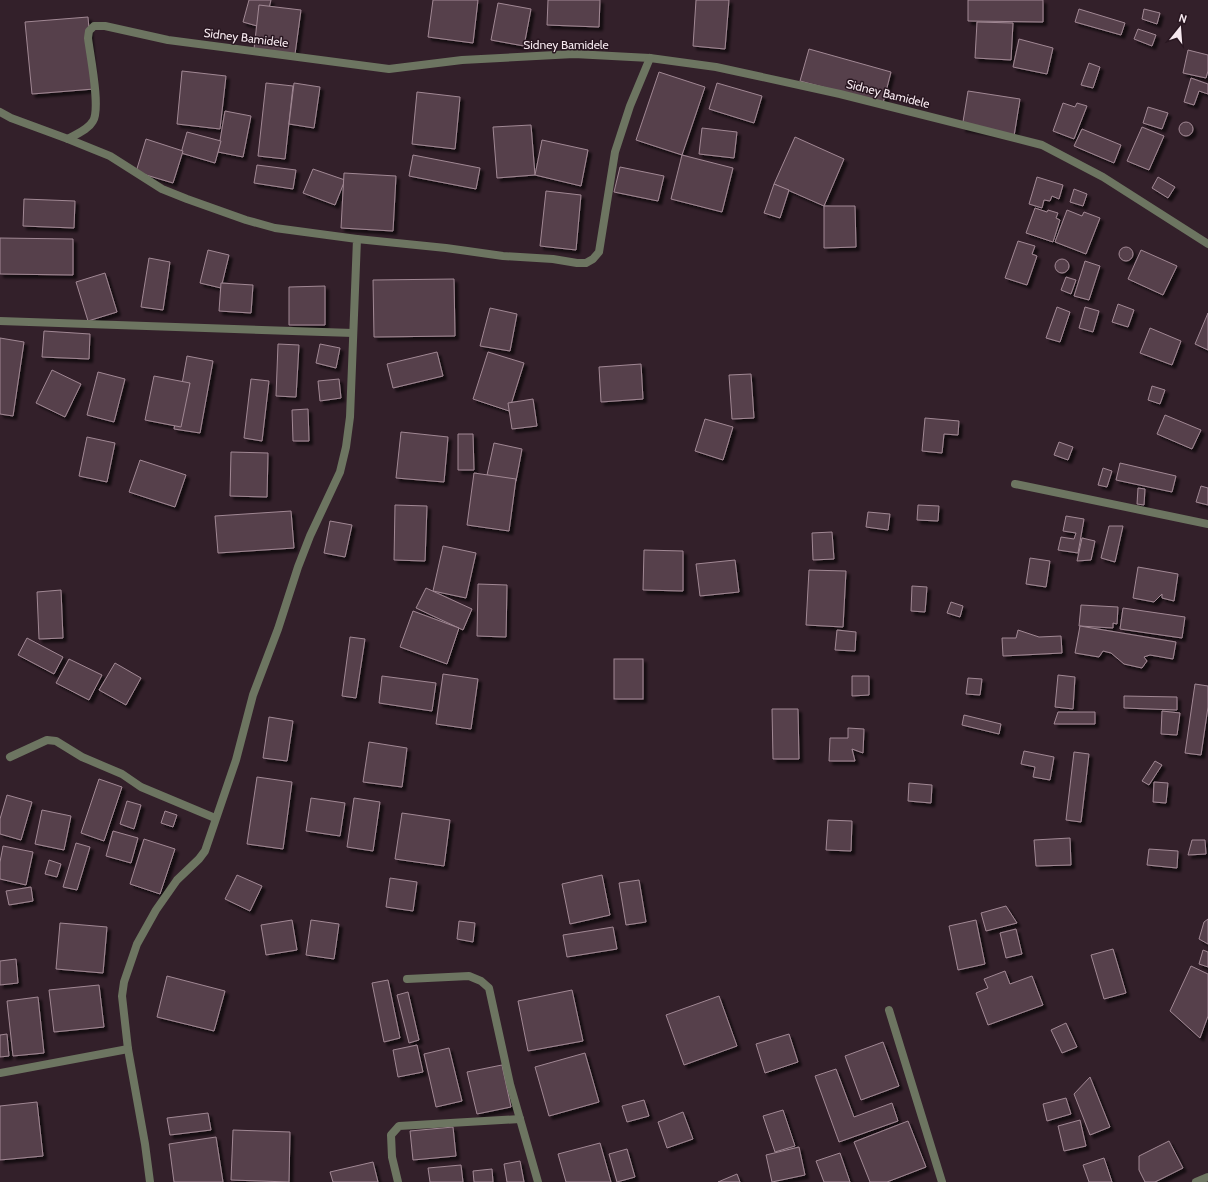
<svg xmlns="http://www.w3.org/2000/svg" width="1208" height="1182" font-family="Cabin,sans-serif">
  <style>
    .building { fill: #57414c; stroke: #a18894; filter: url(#shadow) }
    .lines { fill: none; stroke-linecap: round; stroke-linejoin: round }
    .minor { stroke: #6d7561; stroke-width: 8 }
    .labels { text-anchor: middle; stroke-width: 3; stroke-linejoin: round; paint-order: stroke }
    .street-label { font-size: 12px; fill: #f6e9ef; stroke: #291721 }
  </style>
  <defs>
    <filter id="shadow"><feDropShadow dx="3.5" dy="3.5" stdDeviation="1" flood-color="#0009"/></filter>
  </defs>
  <rect width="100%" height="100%" fill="#33202a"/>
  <g class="building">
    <path d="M249,0H271L264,28L243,22Z"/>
    <path d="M433,0H478L473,43L428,37Z"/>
    <path d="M548,0H600L599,27L547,25Z"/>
    <path d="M696,0H729L725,49L693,46Z"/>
    <path d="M968,0H1043V22L968,21Z"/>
    <path d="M498,3L531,9L524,46L491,40Z"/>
    <path d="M259,5L301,10L295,54L254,49Z"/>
    <path d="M1079,9L1125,23L1121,35L1075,22Z"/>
    <path d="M1144,9L1160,13L1157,24L1142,19Z"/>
    <path d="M88,17L94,89L32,94L25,22Z"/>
    <path d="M977,22L1013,23L1011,60L975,58Z"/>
    <path d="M1138,29L1156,35L1152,46L1134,39Z"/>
    <path d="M1019,39L1053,48L1047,74L1013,67Z"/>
    <path d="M809,49L891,72L883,103L800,81Z"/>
    <path d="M1188,50L1208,55V71L1206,78L1183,73Z"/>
    <path d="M1089,63L1100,67L1093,88L1081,85Z"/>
    <path d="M182,71L226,76L220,129L177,124Z"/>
    <path d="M659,72L705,87L682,155L636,140Z"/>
    <path d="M1191,78L1208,84V94L1199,91L1194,105L1184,102Z"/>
    <path d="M266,83L293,86L285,159L258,156Z"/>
    <path d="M294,83L320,87L314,128L289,124Z"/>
    <path d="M717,83L762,96L754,123L709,109Z"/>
    <path d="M968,91L1020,99L1014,136L962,128Z"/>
    <path d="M417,92L460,97L455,149L412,144Z"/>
    <path d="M1063,103L1075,107L1077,103L1087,106L1074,139L1053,131Z"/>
    <path d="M1148,107L1168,113L1162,129L1143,123Z"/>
    <path d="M225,111L251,116L243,157L218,152Z"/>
    <circle cx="1186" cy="129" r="7"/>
    <path d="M531,125L535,175L497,178L493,127Z"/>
    <path d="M1142,127L1164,136L1149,170L1127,161Z"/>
    <path d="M702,128L737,132L734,158L699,154Z"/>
    <path d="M1082,129L1121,145L1114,163L1074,146Z"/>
    <path d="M187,132L221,141L215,163L181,153Z"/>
    <path d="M795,137L844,159L824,206L774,184Z"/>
    <path d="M146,139L183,151L173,183L136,172Z"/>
    <path d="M542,140L588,150L581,186L535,175Z"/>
    <path d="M413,155L480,168L476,189L409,176Z"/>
    <path d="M682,155L733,168L722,212L671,199Z"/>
    <path d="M257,165L296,170L293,189L254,183Z"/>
    <path d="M620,167L664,176L658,201L614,192Z"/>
    <path d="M313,169L345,180L335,205L303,193Z"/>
    <path d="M344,173L396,176L393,231L341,228Z"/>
    <path d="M1037,177L1063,185L1059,199L1052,196L1050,201L1044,200L1042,208L1029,204Z"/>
    <path d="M1158,177L1175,187L1168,198L1152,188Z"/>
    <path d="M774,184L789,190L780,218L764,213Z"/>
    <path d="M1074,189L1087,194L1083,206L1070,202Z"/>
    <path d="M546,191L581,195L576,250L540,246Z"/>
    <path d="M24,199L75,201L74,228L23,226Z"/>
    <path d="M824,206H855L856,247L824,248Z"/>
    <path d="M1035,208L1047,212L1048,210L1058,213L1056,218L1060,220L1053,242L1026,233Z"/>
    <path d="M1067,210L1082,216L1084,212L1100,218L1086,254L1055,242Z"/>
    <path d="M0,238L73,239V275L0,274Z"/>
    <path d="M1018,241L1035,246L1032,254L1037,256L1027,285L1005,278Z"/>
    <circle cx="1126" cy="254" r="7"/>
    <path d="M208,250L229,255L221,288L200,283Z"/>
    <path d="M1141,250L1177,266L1163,295L1128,279Z"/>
    <path d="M149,258L170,262L163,310L141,307Z"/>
    <circle cx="1062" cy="266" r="7"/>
    <path d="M1085,261L1100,266L1089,300L1074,296Z"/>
    <path d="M105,273L117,312L88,321L76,282Z"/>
    <path d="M1066,277L1076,280L1071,294L1061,290Z"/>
    <path d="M454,279L455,336L374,337L373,280Z"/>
    <path d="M221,283L253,285L251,313L219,311Z"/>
    <path d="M325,286V325H289V287Z"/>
    <path d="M1118,304L1134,310L1128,327L1112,322Z"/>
    <path d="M1057,307L1070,312L1060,342L1046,338Z"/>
    <path d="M1085,307L1099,311L1093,332L1079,328Z"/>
    <path d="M490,308L517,314L510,351L480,346Z"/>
    <path d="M1208,313V350L1195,344Z"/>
    <path d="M1150,328L1181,341L1172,365L1140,353Z"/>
    <path d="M44,331L90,334L89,359L42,357Z"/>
    <path d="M0,338L24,342L13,416L0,414Z"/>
    <path d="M278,344L299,345L296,397L276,396Z"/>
    <path d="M320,344L340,348L336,368L316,363Z"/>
    <path d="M437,352L443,376L393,388L387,364Z"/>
    <path d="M488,352L524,363L509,411L473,399Z"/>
    <path d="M187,356L213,361L200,433L174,429Z"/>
    <path d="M641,364L643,399L601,402L599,367Z"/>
    <path d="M52,370L81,384L65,417L36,403Z"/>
    <path d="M98,372L125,379L114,422L87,415Z"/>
    <path d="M751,374L754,418L732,419L729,375Z"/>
    <path d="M154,376L190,383L181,427L145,420Z"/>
    <path d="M251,379L269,381L262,441L244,438Z"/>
    <path d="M339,379L341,398L320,401L318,381Z"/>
    <path d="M1152,386L1165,390L1160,404L1148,400Z"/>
    <path d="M533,399L537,426L512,429L508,403Z"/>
    <path d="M308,409L309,441H293L292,410Z"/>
    <path d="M1165,415L1201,430L1192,449L1157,434Z"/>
    <path d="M925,418L959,421L958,435L944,434L942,453L922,451Z"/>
    <path d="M705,419L733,427L723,460L695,451Z"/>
    <path d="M401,432L448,437L444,482L396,478Z"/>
    <path d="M458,434H473L474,470H458Z"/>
    <path d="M87,437L115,443L107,482L79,476Z"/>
    <path d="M1059,442L1073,447L1068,460L1054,455Z"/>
    <path d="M494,443L522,449L516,481L487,475Z"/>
    <path d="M231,452L268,453L267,497L230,496Z"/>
    <path d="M140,460L186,475L175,507L129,492Z"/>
    <path d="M1120,463L1176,476L1172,492L1116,480Z"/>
    <path d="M1103,468L1112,471L1107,487L1098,485Z"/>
    <path d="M474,473L516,479L509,531L467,525Z"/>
    <path d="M1201,486L1208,488V505L1196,502Z"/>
    <path d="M1138,488L1145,489L1144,505L1137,504Z"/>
    <path d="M395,505L427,506L425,561L394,560Z"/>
    <path d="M918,505L939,506L938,521L917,520Z"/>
    <path d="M291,511L294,548L218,553L215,516Z"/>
    <path d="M868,512L890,514L888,530L866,527Z"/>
    <path d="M1066,516L1084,519L1078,553L1058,550L1061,537L1074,539L1076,533L1063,531Z"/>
    <path d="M330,521L352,525L345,557L324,553Z"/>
    <path d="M1109,526H1123L1115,562L1101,558Z"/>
    <path d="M832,532L834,559L813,560L812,533Z"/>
    <path d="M1082,538L1095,541L1091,560L1077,561Z"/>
    <path d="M443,546L476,553L466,598L433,591Z"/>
    <path d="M644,550L683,551V591L643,590Z"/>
    <path d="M1030,558L1050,561L1046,587L1026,584Z"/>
    <path d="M735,560L739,592L700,596L696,564Z"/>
    <path d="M1138,567L1178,574L1174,601L1162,598V594L1154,602L1133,598Z"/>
    <path d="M809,570L846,571L843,627L806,625Z"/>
    <path d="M478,584L507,585L506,637L477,636Z"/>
    <path d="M912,586L927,587L925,612L911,611Z"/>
    <path d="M426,588L472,609L463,630L416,608Z"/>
    <path d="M61,590L63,638L39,639L37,592Z"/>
    <path d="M951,602L963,606L960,617L947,613Z"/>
    <path d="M1081,605L1118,607L1117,624L1113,623V628L1079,626Z"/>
    <path d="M1123,608L1185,617L1182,638L1120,629Z"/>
    <path d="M413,611L459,628L447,664L400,647Z"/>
    <path d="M1080,626L1176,642L1173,659L1150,655L1144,657L1147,661L1142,668L1124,664L1111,653L1103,651L1099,657L1075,653Z"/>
    <path d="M837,630L856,632L855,651L835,650Z"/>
    <path d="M1018,630L1039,637L1061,636L1062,653L1003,656L1002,638H1016Z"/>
    <path d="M350,637L365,639L356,698L342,696Z"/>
    <path d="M27,638L63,657L54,674L18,655Z"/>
    <path d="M69,659L102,675L89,700L56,683Z"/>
    <rect x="614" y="659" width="29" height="40"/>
    <path d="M115,663L141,678L126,705L99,690Z"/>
    <path d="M443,674L478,679L471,729L436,724Z"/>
    <path d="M1058,675L1075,677L1073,709L1055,707Z"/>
    <path d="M382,676L436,683L432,711L379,703Z"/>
    <path d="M852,676H869V695L852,696Z"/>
    <path d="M968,678L982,679L980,695L966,694Z"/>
    <path d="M1195,684L1208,686V707L1201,755L1185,753Z"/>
    <path d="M1124,696L1177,697V710L1124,708Z"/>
    <path d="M772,709H798L799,759H773Z"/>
    <path d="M1162,711L1180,713L1177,735L1161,734Z"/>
    <path d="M1058,712H1095V724H1054Z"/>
    <path d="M964,715L1001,724L999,734L962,725Z"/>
    <path d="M269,717L293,721L287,761L263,758Z"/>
    <path d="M848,728L864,729L863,753L852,749L855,761H829L830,738H848Z"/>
    <path d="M369,742L407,748L402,787L363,782Z"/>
    <path d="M1024,751L1054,757L1050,780L1033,777L1035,767L1021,764Z"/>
    <path d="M1074,752L1089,754L1081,822L1066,820Z"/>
    <path d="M1155,761L1162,765L1149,785L1142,781Z"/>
    <path d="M257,777L292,782L283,849L247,844Z"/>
    <path d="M99,779L122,787L104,841L81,833Z"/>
    <path d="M1154,782L1168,783L1166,803L1153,802Z"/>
    <path d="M909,783L932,785L931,803L908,801Z"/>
    <path d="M7,795L32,802L21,840L0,834V819Z"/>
    <path d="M311,798L345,803L340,836L306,831Z"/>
    <path d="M354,798L380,802L373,851L347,847Z"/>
    <path d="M127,801L141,805L134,829L120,824Z"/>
    <path d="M42,810L71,816L64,850L35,844Z"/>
    <path d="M165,811L177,815L173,827L161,823Z"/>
    <path d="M402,813L450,820L444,866L395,859Z"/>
    <path d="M828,820L852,821L851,851L826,850Z"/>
    <path d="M113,831L138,838L131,863L106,856Z"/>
    <path d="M1070,838L1071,865L1036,866L1034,840Z"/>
    <path d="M144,839L175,849L160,894L130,884Z"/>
    <path d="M1192,840H1205L1206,854L1188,855Z"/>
    <path d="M76,843L90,847L77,890L63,887Z"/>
    <path d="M3,846L33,852L26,885L0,879V862Z"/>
    <path d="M1149,849L1178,851L1177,868L1147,865Z"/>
    <path d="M49,860L61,864L57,877L45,874Z"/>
    <path d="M237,875L262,886L250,911L225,899Z"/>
    <path d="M602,875L610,915L570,924L562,884Z"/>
    <path d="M390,878L417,882L413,911L386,907Z"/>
    <path d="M639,880L646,922L626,925L619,883Z"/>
    <path d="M31,887L33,901L9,905L6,891Z"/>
    <path d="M1006,906L1017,923L986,931L981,913Z"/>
    <path d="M1208,919V944L1199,939L1204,922Z"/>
    <path d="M292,920L297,950L266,955L261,925Z"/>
    <path d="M311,920L339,924L334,959L306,955Z"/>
    <path d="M976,920L985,964L958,970L949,926Z"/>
    <path d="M459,921L475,923L473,942L457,939Z"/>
    <path d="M60,923L107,927L103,973L56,969Z"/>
    <path d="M613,927L617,949L567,957L563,935Z"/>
    <path d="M1016,929L1022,954L1006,958L1000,933Z"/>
    <path d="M1113,949L1126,993L1104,999L1091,955Z"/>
    <path d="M1203,950L1208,952V967L1199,964Z"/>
    <path d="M16,959L18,983L0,985V961Z"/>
    <path d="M1191,966L1208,974V1016L1200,1038L1170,1011Z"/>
    <path d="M1005,971L1010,984L1032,976L1043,1005L988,1025L976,993L988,988L984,979Z"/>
    <path d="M167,976L225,991L214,1031L157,1017Z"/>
    <path d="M388,980L400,1038L384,1042L372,983Z"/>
    <path d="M99,985L104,1027L54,1032L49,990Z"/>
    <path d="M572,990L583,1041L528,1051L518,1001Z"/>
    <path d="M408,992L419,1040L409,1043L397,995Z"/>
    <path d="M719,996L737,1046L684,1065L666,1015Z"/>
    <path d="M38,997L44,1053L13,1056L7,1001Z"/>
    <path d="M1066,1023L1077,1047L1062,1053L1051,1030Z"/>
    <path d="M7,1034L9,1056L0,1057V1035Z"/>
    <path d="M789,1034L798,1062L765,1073L756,1044Z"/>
    <path d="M883,1042L899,1086L861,1100L845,1056Z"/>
    <path d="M417,1045L423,1072L398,1077L393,1050Z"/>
    <path d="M449,1048L462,1101L436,1107L424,1054Z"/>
    <path d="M585,1053L599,1102L549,1116L535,1067Z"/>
    <path d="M502,1065L511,1107L477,1114L467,1072Z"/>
    <path d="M836,1069L854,1117L892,1103L898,1121L839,1142L815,1076Z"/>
    <path d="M1090,1077L1110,1127L1090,1135L1074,1094Z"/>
    <path d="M1066,1098L1071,1114L1047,1121L1043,1104Z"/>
    <path d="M644,1100L649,1116L627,1122L622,1106Z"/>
    <path d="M37,1102L43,1156L0,1160V1106Z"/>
    <path d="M783,1110L795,1146L775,1152L763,1116Z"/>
    <path d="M683,1112L693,1139L667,1148L658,1122Z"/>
    <path d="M208,1113L211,1130L170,1135L167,1118Z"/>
    <path d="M1080,1120L1086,1146L1064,1151L1058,1126Z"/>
    <path d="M908,1121L926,1167L887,1182H870L854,1142Z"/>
    <path d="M453,1127L456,1156L413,1160L410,1131Z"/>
    <path d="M233,1130L290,1132L289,1182L231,1180Z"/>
    <path d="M216,1137L223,1182H174L169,1144Z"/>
    <path d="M1169,1141L1183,1168L1155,1182H1145L1139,1170V1156Z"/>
    <path d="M600,1143L611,1182H566L558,1154Z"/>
    <path d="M799,1147L805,1175L772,1182L766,1155Z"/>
    <path d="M627,1149L635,1177L617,1182L609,1154Z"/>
    <path d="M840,1153L850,1182H824L816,1161Z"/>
    <path d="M1104,1158L1112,1182H1089L1083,1165Z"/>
    <path d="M520,1161L524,1182H507L504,1164Z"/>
    <path d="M373,1162L378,1182H333L330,1172Z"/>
    <path d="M461,1165L463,1182H430L428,1168Z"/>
    <path d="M492,1169L493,1182H474L473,1171Z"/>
    <path d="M737,1174L740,1182H718Z"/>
  </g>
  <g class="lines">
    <g class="minor">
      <path d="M0,112L11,118L68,139C76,134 88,130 93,121C101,108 90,55 88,38L89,31L94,26H105L168,40L389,69L462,60L574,54L650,58L716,67L840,94L1042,145L1103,177L1208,244"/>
      <path d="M68,139L110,156L162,189L187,199L246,220L275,228L357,239L350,417L346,447L340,472L310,536L298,567L278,629L253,695L236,760L205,851L199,859L177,880L156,910L137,944L124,982L122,996L128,1049L145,1144L150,1182"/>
      <path d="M357,239L446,248L503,256L553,259L577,263H586L593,259L599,252L615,152L630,106L650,58"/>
      <path d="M0,321L353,333"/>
      <path d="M1015,484L1208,524"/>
      <path d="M10,757L47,740L56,741L82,757L122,774L141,787L215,818"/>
      <path d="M407,979L469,976L481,981L489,988L510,1084L538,1182"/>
      <path d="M889,1010L942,1182"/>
      <path d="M0,1073L128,1049"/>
      <path d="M398,1182L392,1157L391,1135L399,1126L520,1119"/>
      <path d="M1196,1182L1208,1177"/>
    </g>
  </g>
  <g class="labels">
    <g class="street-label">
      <text transform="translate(246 38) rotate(7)" y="4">Sidney Bamidele</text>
      <text x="566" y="49">Sidney Bamidele</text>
      <text transform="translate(888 94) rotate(14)" y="4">Sidney Bamidele</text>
    </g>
  </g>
  <g transform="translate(1180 28) rotate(17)" stroke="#291721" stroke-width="3" paint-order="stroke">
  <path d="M0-3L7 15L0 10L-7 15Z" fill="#f6e9ef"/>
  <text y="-6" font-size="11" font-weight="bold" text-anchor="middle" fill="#f6e9ef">N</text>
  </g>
</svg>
